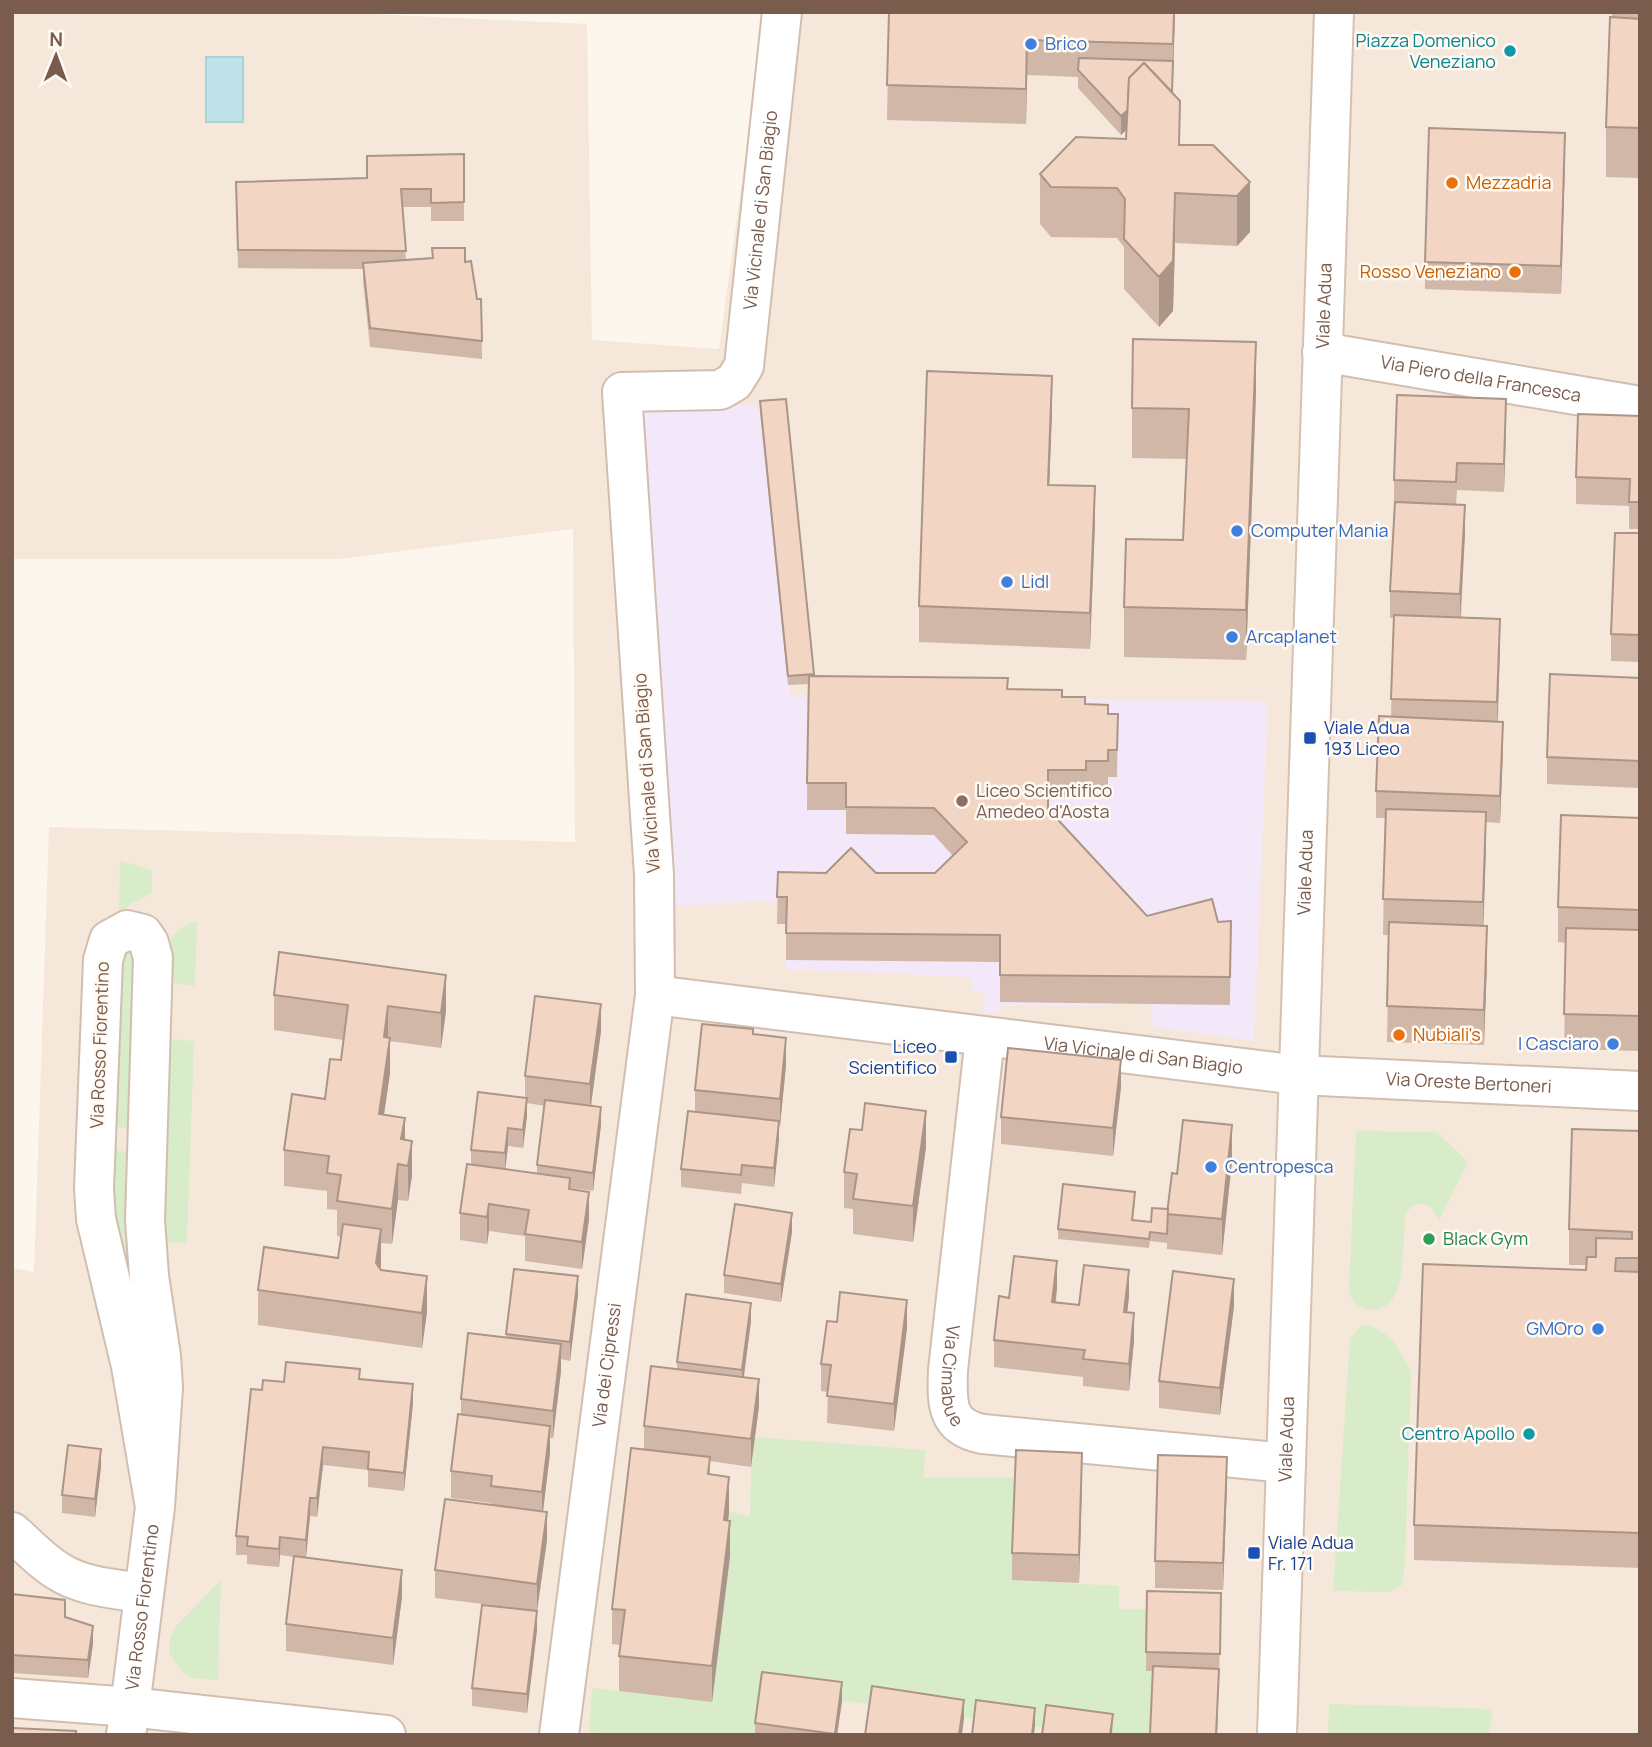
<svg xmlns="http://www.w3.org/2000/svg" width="1652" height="1747" font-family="Manrope,sans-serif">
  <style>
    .residential { fill: #f5e8da }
    .education { fill: #f3e8fa }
    .green { fill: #d8ecc9 }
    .water { fill: #bfe3e8; stroke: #a5d3da; stroke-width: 2 }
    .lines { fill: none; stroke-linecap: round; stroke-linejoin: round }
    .minor-casing { stroke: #d1beb0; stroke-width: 42 }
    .tertiary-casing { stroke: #d1beb0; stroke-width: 42 }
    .secondary-casing { stroke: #d6c0b0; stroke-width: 42 }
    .minor { stroke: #fff; stroke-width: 38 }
    .tertiary { stroke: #fff; stroke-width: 38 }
    .secondary { stroke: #fff; stroke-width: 38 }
    .wall { fill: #d1b7a8; fill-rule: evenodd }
    .shaded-wall { fill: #aa9588 }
    .building { fill: #f3d5c3; stroke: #aa9588; stroke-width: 2 }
    .shop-dot { fill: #3f7fe0; stroke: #fffaf3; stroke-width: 2.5 }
    .culture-dot { fill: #0f9aa8; stroke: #fffaf3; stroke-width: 2.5 }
    .food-dot { fill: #e8710a; stroke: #fffaf3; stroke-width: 2.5 }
    .transit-dot { fill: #1a4fb4; stroke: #fffaf3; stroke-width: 2.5 }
    .education-dot { fill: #8d6e63; stroke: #fffaf3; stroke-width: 2.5 }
    .leisure-dot { fill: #2e9e5b; stroke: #fffaf3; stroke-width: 2.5 }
    .labels { text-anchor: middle; stroke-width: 5; stroke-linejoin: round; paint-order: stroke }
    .culture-label { font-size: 18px; fill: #0d838f; stroke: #fffaf3; text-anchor: end }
    .shop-label { font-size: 18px; fill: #366cbe; stroke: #fffaf3; text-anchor: start }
    .food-label { font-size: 18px; fill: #c56008; stroke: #fffaf3; text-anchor: start }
    .street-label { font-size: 18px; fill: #7a5c4d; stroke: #fffaf3 }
    .transit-label { font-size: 18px; fill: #164399; stroke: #fffaf3; text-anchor: start }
    .education-label { font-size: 18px; fill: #785e54; stroke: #fffaf3; text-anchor: start }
    .leisure-label { font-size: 18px; fill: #27864d; stroke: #fffaf3; text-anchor: start }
  </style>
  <rect width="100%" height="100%" fill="#fdf6ec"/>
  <path class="residential" d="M13,12H332L587,24L592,340L719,349L765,12H1640V1735H12V1268L34,1272L49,827L575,842L573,529L340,559H12Z"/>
  <path class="education" d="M759,405L790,696L1268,701L1254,1041L1154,1027L1150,1004H1112V1006H1000L999,1014L984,1013V991H972L971,977L786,969L787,925L777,924V901L666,906L641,415L649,409L659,408Z"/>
  <g class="green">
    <path d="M120,861L152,870V893L132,903L119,914Z"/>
    <path d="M197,922L195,986L173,983L170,981C169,953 162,929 197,922Z"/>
    <path d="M137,944L131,1129L119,1127L114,1123L117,954Z"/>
    <path d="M166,1039L194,1041L187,1244L169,1242L163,1236Z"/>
    <path d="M1356,1131L1437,1132L1468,1162L1439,1220L1432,1208C1421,1201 1414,1203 1406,1213C1401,1238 1411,1319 1366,1309C1356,1307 1351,1298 1349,1289Z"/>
    <path d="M113,1146L121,1151L129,1152L159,1394L112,1219Z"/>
    <path d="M1367,1325L1374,1327L1392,1339L1411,1371L1405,1563L1402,1585L1391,1592L1333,1591L1350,1338L1360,1327Z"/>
    <path d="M755,1437L925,1450L924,1478L1016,1477L1012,1580L1119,1586V1609H1147L1153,1671L1151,1735H1128L1047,1724L1046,1728L762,1690L756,1735H610L589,1732L592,1688L712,1702L730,1557L724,1556L729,1512L750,1516L751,1467Z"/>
    <path d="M221,1580L218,1680L193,1678L181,1671L169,1653L170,1638L175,1627Z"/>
    <path d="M1329,1704L1493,1709L1488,1735H1328Z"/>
  </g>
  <rect class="water" x="206" y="57" width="37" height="65"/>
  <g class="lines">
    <g class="minor-casing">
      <g id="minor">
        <path id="s1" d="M1322,352L1640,406"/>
        <path id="s2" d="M655,995L1298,1075L1640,1091"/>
        <path id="s3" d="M985,1037L948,1370C947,1402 945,1427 983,1434L1286,1463"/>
        <path d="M12,1532C27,1545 41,1561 58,1571C82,1587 116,1589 143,1593"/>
        <path id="s4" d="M12,1698L130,1707L155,1507L163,1387L161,1356L149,1276L145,1220L153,958L149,943L143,934L127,930L109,940L103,960L94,1188L96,1219L131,1366L155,1507"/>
        <path id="s5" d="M559,1735L655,995L654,875L622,392L720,390L734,382L744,366L782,12"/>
      </g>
    </g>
    <g class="tertiary-casing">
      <path id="tertiary" d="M126,1735L130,1707L386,1735"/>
    </g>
    <g class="secondary-casing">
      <g id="secondary">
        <path id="s6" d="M1277,1735L1334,12"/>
      </g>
    </g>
    <use href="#minor" class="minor"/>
    <use href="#tertiary" class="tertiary"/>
    <use href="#secondary" class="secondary"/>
  </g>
  <g class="wall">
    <path d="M889,12H1175L1172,93L1180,145L1250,182V232L1237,246L1175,243L1173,311L1159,327L1124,289V247L1117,238L1051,237L1040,224V174L1126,139L1127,129L1121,135L1078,88V77L1027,75L1026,124L887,120Z"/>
    <path d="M1612,12H1640V178L1606,177V127Z"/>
    <path d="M464,154V221H431V207H402L406,260L432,258V248L465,262L477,299H481L482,359L370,347L363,281V269L238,268L236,200L367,178Z"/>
    <path d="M1565,160L1561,294L1425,289V262Z"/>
    <path d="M1256,392L1246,660L1124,657V607L1183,540L1187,459L1132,458V408Z"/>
    <path d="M786,399L814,676L1008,689L1062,697L1085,704L1108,714H1118L1117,777H1108V789L1086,788V797H1048V809L1147,916L1218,922L1231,921L1230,1005L1000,1002V962L786,960V924H777L778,872L935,873L953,856L934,835L846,834V810H807L808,684L788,685L760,411V401Z"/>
    <path d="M1052,411L1049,485L1095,522L1090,649L919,642V606Z"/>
    <path d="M1640,416V529H1629V506L1576,504V477Z"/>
    <path d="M1506,426L1504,492L1457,490L1456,505L1465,533L1461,618L1500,646L1498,721L1503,749L1500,823L1486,822L1483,925L1487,961L1484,1045L1387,1042L1389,935H1383L1385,818H1376V791L1391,717L1394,618H1390V591L1394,507V480Z"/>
    <path d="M1640,533V662L1611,661V634Z"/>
    <path d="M1640,678V788L1547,784V757Z"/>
    <path d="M1640,818V1051L1564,1049L1566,943L1558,942V907Z"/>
    <path d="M274,995L446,1011L441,1048L390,1041V1073L384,1114L405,1140L412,1176L408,1201L398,1200L392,1244L381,1243L380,1270L427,1312L422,1348L258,1325V1290L338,1258L341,1237L337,1236V1210L327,1209V1191L284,1186V1150L325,1099L341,1060L344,1040L274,1030Z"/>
    <path d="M601,1031L591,1105L601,1125L593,1191L570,1188L589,1219L582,1269L525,1261V1236L489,1231L487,1244L460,1240V1213L471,1165V1150L525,1098V1076ZM527,1103L545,1106L537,1165V1174L505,1169L508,1146L523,1148L527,1116Z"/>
    <path d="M786,1065L780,1126H779V1139L774,1187L742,1183L741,1194L681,1187V1169L695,1112V1090Z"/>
    <path d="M1121,1087L1113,1156L1001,1144V1117Z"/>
    <path d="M1640,1131V1568L1414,1560V1525L1586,1270L1587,1265H1569V1229Z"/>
    <path d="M926,1147L913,1242L853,1234V1209L844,1208V1172Z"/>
    <path d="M1232,1161L1222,1255L1167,1249V1243L1150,1241L1149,1248L1058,1239V1229L1135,1201L1133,1220L1151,1222L1168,1209L1177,1174Z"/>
    <path d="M792,1232L781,1302L724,1293V1275Z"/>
    <path d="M1057,1288L1056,1302L1079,1305L1129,1297L1127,1312L1134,1341L1129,1391L1083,1386V1377L994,1367V1340L1009,1298Z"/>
    <path d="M578,1295L570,1361L561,1359V1371L553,1438H550V1453L543,1512L547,1540L537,1611V1630L527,1713L472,1706V1688L530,1610L435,1598V1570L491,1505V1503L451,1498V1471L461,1415V1399L506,1338V1334Z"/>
    <path d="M1234,1306L1220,1415L1159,1408V1381Z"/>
    <path d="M751,1321L744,1377L759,1406L751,1467L710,1461V1475L729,1512L728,1521L730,1556L712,1702L619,1691V1656L620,1645L612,1644V1609L644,1449V1426L677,1369V1362Z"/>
    <path d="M907,1328L894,1431L827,1423L828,1392L821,1391V1364Z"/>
    <path d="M360,1379L413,1403L404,1491L368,1487V1470L323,1465L317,1517L310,1516L306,1557L402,1597L393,1665L286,1651V1624L294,1557L280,1555L279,1567L247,1564V1555H236V1536L262,1390L284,1382Z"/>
    <path d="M101,1467L95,1517L62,1513V1495Z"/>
    <path d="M1082,1480L1079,1583L1012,1580V1553Z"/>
    <path d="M1227,1485L1223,1590L1155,1588V1561Z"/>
    <path d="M1147,1591L1221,1612L1217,1735H1150L1153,1671H1146Z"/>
    <path d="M12,1594L65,1617L93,1644L88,1678L12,1673Z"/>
    <path d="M1640,1610V1648L1639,1647V1611Z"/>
    <path d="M842,1701L837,1735H755V1723Z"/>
  </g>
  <g class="shaded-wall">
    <path d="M1174,12H1175L1171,142L1173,44Z"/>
    <path d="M1027,40V75L1026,124V89Z"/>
    <path d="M1144,95V113L1121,135V116Z"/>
    <path d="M1565,133V160L1561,294V266Z"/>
    <path d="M1250,182V232L1237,246V196Z"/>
    <path d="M1175,193V243L1173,311L1159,327V277Z"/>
    <path d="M1256,342V392L1246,660V610Z"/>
    <path d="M1052,376V411L1048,520V485Z"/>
    <path d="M1506,399V426L1504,492V464Z"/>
    <path d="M1095,486V522L1090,649V613Z"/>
    <path d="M1465,505V533L1460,622V594Z"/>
    <path d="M1500,619V646L1497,729V702Z"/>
    <path d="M1503,722V749L1500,823V796Z"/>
    <path d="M1486,812V848L1483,938V902Z"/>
    <path d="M1487,926V961L1484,1045V1010Z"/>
    <path d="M446,975V1011L441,1048V1013Z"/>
    <path d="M601,1004V1031L590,1112V1084Z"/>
    <path d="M388,1006V1041L384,1037Z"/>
    <path d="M390,1038V1073L379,1149V1114Z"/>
    <path d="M786,1038V1065L780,1126V1099Z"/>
    <path d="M1121,1060V1087L1113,1156V1128Z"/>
    <path d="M527,1098V1116L523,1148V1130Z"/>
    <path d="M601,1107V1125L593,1191V1173Z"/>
    <path d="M926,1111V1147L913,1242V1206Z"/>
    <path d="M405,1118V1153L401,1139Z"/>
    <path d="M779,1121V1139L774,1187V1168Z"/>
    <path d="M1232,1125V1161L1222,1255V1219Z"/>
    <path d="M508,1128V1146L505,1172V1153Z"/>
    <path d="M412,1141V1176L408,1201V1166Z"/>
    <path d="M398,1164V1200L392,1244V1209Z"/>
    <path d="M589,1192V1219L582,1269V1242Z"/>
    <path d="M489,1204V1231L487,1244V1217Z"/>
    <path d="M792,1213V1232L781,1302V1284Z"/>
    <path d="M381,1229V1265L376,1298V1263Z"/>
    <path d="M1057,1261V1288L1052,1329V1302Z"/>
    <path d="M1129,1270V1297L1124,1339V1312Z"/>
    <path d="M427,1276V1312L422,1348V1313Z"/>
    <path d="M578,1276V1295L570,1361V1342Z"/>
    <path d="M1234,1279V1306L1220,1415V1388Z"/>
    <path d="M907,1300V1328L894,1431V1404Z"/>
    <path d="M751,1303V1321L742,1389V1370Z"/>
    <path d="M1134,1313V1341L1129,1391V1364Z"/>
    <path d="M561,1344V1371L553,1438V1411Z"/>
    <path d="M759,1379V1406L751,1467V1439Z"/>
    <path d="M413,1384V1403L404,1491V1473Z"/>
    <path d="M550,1426V1453L542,1519V1492Z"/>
    <path d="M323,1447V1465L317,1517V1498Z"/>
    <path d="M101,1449V1467L95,1517V1499Z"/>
    <path d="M1082,1453V1480L1079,1583V1555Z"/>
    <path d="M1227,1457V1485L1223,1590V1563Z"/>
    <path d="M729,1477V1512L724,1556V1520Z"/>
    <path d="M310,1498V1516L306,1558V1540Z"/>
    <path d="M547,1512V1540L537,1611V1584Z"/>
    <path d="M730,1521V1556L712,1702V1666Z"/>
    <path d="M280,1537V1555L279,1567V1549Z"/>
    <path d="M402,1570V1597L393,1665V1638Z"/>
    <path d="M537,1611V1630L527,1713V1694Z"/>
    <path d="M93,1626V1644L88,1678V1660Z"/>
    <path d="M1219,1669L1217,1735H1216Z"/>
    <path d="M842,1682V1701L837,1735H835Z"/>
    <path d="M964,1700V1718L962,1735H959Z"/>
    <path d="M1035,1708V1726L1034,1735H1032Z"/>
    <path d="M1113,1714L1112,1735H1110Z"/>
  </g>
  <g class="building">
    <path d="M889,12H1174L1173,44L1027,40L1026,89L887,85Z"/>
    <path d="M1610,17L1640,19V128L1606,127Z"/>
    <path d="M1079,58L1173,61L1172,92L1144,63L1129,78L1128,110L1121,116L1078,70Z"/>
    <path d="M1144,63L1180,101L1179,145H1213L1250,182L1237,196L1175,193L1173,261L1159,277L1124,239L1125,199L1117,188L1051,187L1040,174L1076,137L1126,139L1129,78Z"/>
    <path d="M1429,128L1565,133L1561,266L1425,262Z"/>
    <path d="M464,154V202L431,203V189H401L406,251L238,250L236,182L367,178V156Z"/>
    <path d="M432,248H465V262L471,261L477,299H481L482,341L370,328L363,263L433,258Z"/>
    <path d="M1133,339L1256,342L1246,610L1124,607L1126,539L1183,540L1189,409L1132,408Z"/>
    <path d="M927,371L1052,376L1048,485L1095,486L1090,613L919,606Z"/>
    <path d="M1397,395L1506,399L1504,464L1457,463L1456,482L1394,480Z"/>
    <path d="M786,399L814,674L788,676L760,401Z"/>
    <path d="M1578,414L1640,416V502H1629L1630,479L1576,477Z"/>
    <path d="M1395,502L1465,505L1460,594L1390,591Z"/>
    <path d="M1615,533H1640V635L1611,634Z"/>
    <path d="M1394,615L1500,619L1497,702L1391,699Z"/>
    <path d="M1550,674L1640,678V761L1547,757Z"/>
    <path d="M809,676L1008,678L1007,689L1062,690V697H1085V704L1108,705V714H1118L1117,750H1108V761H1086V770H1048V809L1147,916L1212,899L1218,922L1231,921L1230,977L1000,975V935L786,933L787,897H777L778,872L826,873L851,848L876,873H935L967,842L934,808L846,807V783H807Z"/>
    <path d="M1379,716L1503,722L1500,796L1376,791Z"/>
    <path d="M1386,809L1486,812L1483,902L1383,899Z"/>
    <path d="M1561,815L1640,818V910L1558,907Z"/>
    <path d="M1389,922L1487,926L1484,1010L1387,1006Z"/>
    <path d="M1566,928L1640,930V1016L1564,1014Z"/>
    <path d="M279,952L446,975L441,1013L388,1006L384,1037L390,1038L379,1114L405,1118L401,1139L412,1141L408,1166L398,1164L392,1209L337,1201L341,1175L327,1173L329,1156L284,1150L292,1094L325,1099L330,1059L341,1060L348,1005L274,995Z"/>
    <path d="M535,996L601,1004L590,1084L525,1076Z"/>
    <path d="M702,1024L753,1029V1034L786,1038L780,1099L695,1090Z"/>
    <path d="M1008,1048L1121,1060L1113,1128L1001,1117Z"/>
    <path d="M478,1092L527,1098L523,1130L508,1128L505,1153L471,1150Z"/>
    <path d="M545,1100L601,1107L593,1173L537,1165Z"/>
    <path d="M865,1103L926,1111L913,1206L853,1199L857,1174L844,1172L850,1129L862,1130Z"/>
    <path d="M688,1111L779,1121L774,1168L742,1165L741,1175L681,1169Z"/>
    <path d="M1183,1120L1232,1125L1222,1219L1167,1214L1172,1173L1177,1174Z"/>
    <path d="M1572,1129L1640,1131V1258H1616L1615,1271L1640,1272V1533L1414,1525L1423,1264L1586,1270L1587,1257H1596V1238L1632,1239V1232L1569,1229Z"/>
    <path d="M467,1164L570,1178L569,1189L589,1192L582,1242L525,1234L529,1210L489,1204L487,1217L460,1213Z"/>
    <path d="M1063,1184L1135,1192L1132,1220L1151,1222L1152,1208L1168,1209L1167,1234L1150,1232L1149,1239L1058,1229Z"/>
    <path d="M735,1204L792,1213L781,1284L724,1275Z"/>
    <path d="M343,1224L381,1229L376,1263L381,1270L427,1276L422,1313L258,1290L264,1247L338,1258Z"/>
    <path d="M1014,1256L1057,1261L1052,1302L1079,1305L1084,1265L1129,1270L1124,1312L1134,1313L1129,1364L1083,1359L1085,1350L994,1340L999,1296L1009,1298Z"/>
    <path d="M514,1269L578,1276L570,1342L506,1334Z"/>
    <path d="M1173,1271L1234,1279L1220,1388L1159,1381Z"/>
    <path d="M840,1292L907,1300L894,1404L827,1396L831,1365L821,1364L827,1321L837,1322Z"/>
    <path d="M686,1294L751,1303L742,1370L677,1362Z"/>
    <path d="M468,1333L561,1344L553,1411L461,1399Z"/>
    <path d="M286,1362L360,1369L359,1379L413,1384L404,1473L368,1469L369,1452L323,1447L317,1498H310L306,1540L280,1537L279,1549L247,1546L248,1537L236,1536L251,1389L262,1390L263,1380L284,1382Z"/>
    <path d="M651,1366L759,1379L751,1439L644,1426Z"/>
    <path d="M458,1414L550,1426L542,1492L491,1486L492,1476L451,1471Z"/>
    <path d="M68,1445L101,1449L95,1499L62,1495Z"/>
    <path d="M631,1448L710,1457L708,1474L729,1477L724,1520L730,1521L712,1666L619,1656L625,1610L612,1609Z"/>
    <path d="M1016,1450L1082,1453L1079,1555L1012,1553Z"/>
    <path d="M1158,1455L1227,1457L1223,1563L1155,1561Z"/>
    <path d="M445,1499L547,1512L537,1584L435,1570Z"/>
    <path d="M294,1556L402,1570L393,1638L286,1624Z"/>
    <path d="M1147,1591L1221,1593L1220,1654L1146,1652Z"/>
    <path d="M12,1594L65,1600V1617L93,1626L88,1660L12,1655Z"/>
    <path d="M482,1605L537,1611L527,1694L472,1688Z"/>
    <path d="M1153,1666L1219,1669L1216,1735H1150Z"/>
    <path d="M762,1672L842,1682L835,1734L755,1723Z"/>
    <path d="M872,1686L964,1700L959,1735H865Z"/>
    <path d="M976,1700L1035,1708L1032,1735H972Z"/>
    <path d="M1046,1705L1113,1714L1110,1735H1042Z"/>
    <path d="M13,1728L76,1731V1735H13Z"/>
  </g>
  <g class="shop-dot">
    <circle cx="1031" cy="44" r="7"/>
    <circle cx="1237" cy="531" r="7"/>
    <circle cx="1007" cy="582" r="7"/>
    <circle cx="1232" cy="637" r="7"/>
    <circle cx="1613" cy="1044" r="7"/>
    <circle cx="1211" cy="1167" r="7"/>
    <circle cx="1598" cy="1329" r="7"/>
  </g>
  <g class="culture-dot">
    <circle cx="1510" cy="51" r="7"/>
    <circle cx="1529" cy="1434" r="7"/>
  </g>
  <g class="food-dot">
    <circle cx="1452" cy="183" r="7"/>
    <circle cx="1515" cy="272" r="7"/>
    <circle cx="1399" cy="1035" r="7"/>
  </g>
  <g class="transit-dot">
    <rect x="1303" y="731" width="14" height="14" rx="3.5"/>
    <rect x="944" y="1050" width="14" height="14" rx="3.5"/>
    <rect x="1247" y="1546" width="14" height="14" rx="3.5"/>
  </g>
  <circle class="education-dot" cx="962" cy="801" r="7"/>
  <circle class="leisure-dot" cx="1429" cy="1239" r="7"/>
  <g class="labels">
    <g class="culture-label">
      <text x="1496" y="47">Piazza Domenico<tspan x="1496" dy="21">Veneziano</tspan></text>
      <text x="1515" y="1440">Centro Apollo</text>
    </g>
    <g class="shop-label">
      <text x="1045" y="50">Brico</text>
      <text x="1251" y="537">Computer Mania</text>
      <text x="1021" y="588">Lidl</text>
      <text x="1246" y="643">Arcaplanet</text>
      <text x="1599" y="1050" text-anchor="end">I Casciaro</text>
      <text x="1225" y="1173">Centropesca</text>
      <text x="1584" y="1335" text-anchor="end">GMOro</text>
    </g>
    <g class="food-label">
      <text x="1466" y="189">Mezzadria</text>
      <text x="1501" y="278" text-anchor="end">Rosso Veneziano</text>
      <text x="1413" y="1041">Nubiali's</text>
    </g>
    <g class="street-label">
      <text dy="6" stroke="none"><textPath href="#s5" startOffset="1640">Via Vicinale di San Biagio</textPath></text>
      <text dy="6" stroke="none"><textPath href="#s6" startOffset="1430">Viale Adua</textPath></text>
      <text dy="6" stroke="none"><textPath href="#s1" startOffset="161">Via Piero della Francesca</textPath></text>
      <text transform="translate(647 773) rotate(-94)" y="6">Via Vicinale di San Biagio</text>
      <text dy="6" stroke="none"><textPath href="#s6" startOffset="863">Viale Adua</textPath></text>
      <text transform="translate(100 1045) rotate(-88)" y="6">Via Rosso Fiorentino</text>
      <text dy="6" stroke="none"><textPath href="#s2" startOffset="492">Via Vicinale di San Biagio</textPath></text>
      <text dy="6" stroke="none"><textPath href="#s2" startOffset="819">Via Oreste Bertoneri</textPath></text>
      <text dy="6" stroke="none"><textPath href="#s5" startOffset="373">Via dei Cipressi</textPath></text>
      <text dy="6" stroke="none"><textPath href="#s3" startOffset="341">Via Cimabue</textPath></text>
      <text dy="6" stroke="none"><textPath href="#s6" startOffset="296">Viale Adua</textPath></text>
      <text dy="6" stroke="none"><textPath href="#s4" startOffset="219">Via Rosso Fiorentino</textPath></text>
    </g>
    <g class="transit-label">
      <text x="1324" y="734">Viale Adua<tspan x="1324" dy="21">193 Liceo</tspan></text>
      <text x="937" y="1053" text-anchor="end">Liceo<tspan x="937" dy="21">Scientifico</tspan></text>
      <text x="1268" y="1549">Viale Adua<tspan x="1268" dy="21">Fr. 171</tspan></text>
    </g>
    <g class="education-label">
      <text x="976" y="797">Liceo Scientifico<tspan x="976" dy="21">Amedeo d'Aosta</tspan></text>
    </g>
    <g class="leisure-label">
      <text x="1443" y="1245">Black Gym</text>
    </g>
  </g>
  <rect width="1652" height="1747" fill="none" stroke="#7a5c4d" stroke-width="28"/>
  <g transform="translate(56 56) rotate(1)" stroke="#fffaf3" stroke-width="5" paint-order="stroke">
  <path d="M0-5L12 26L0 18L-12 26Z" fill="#7a5c4d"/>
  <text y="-10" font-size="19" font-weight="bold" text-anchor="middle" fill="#7a5c4d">N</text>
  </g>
</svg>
